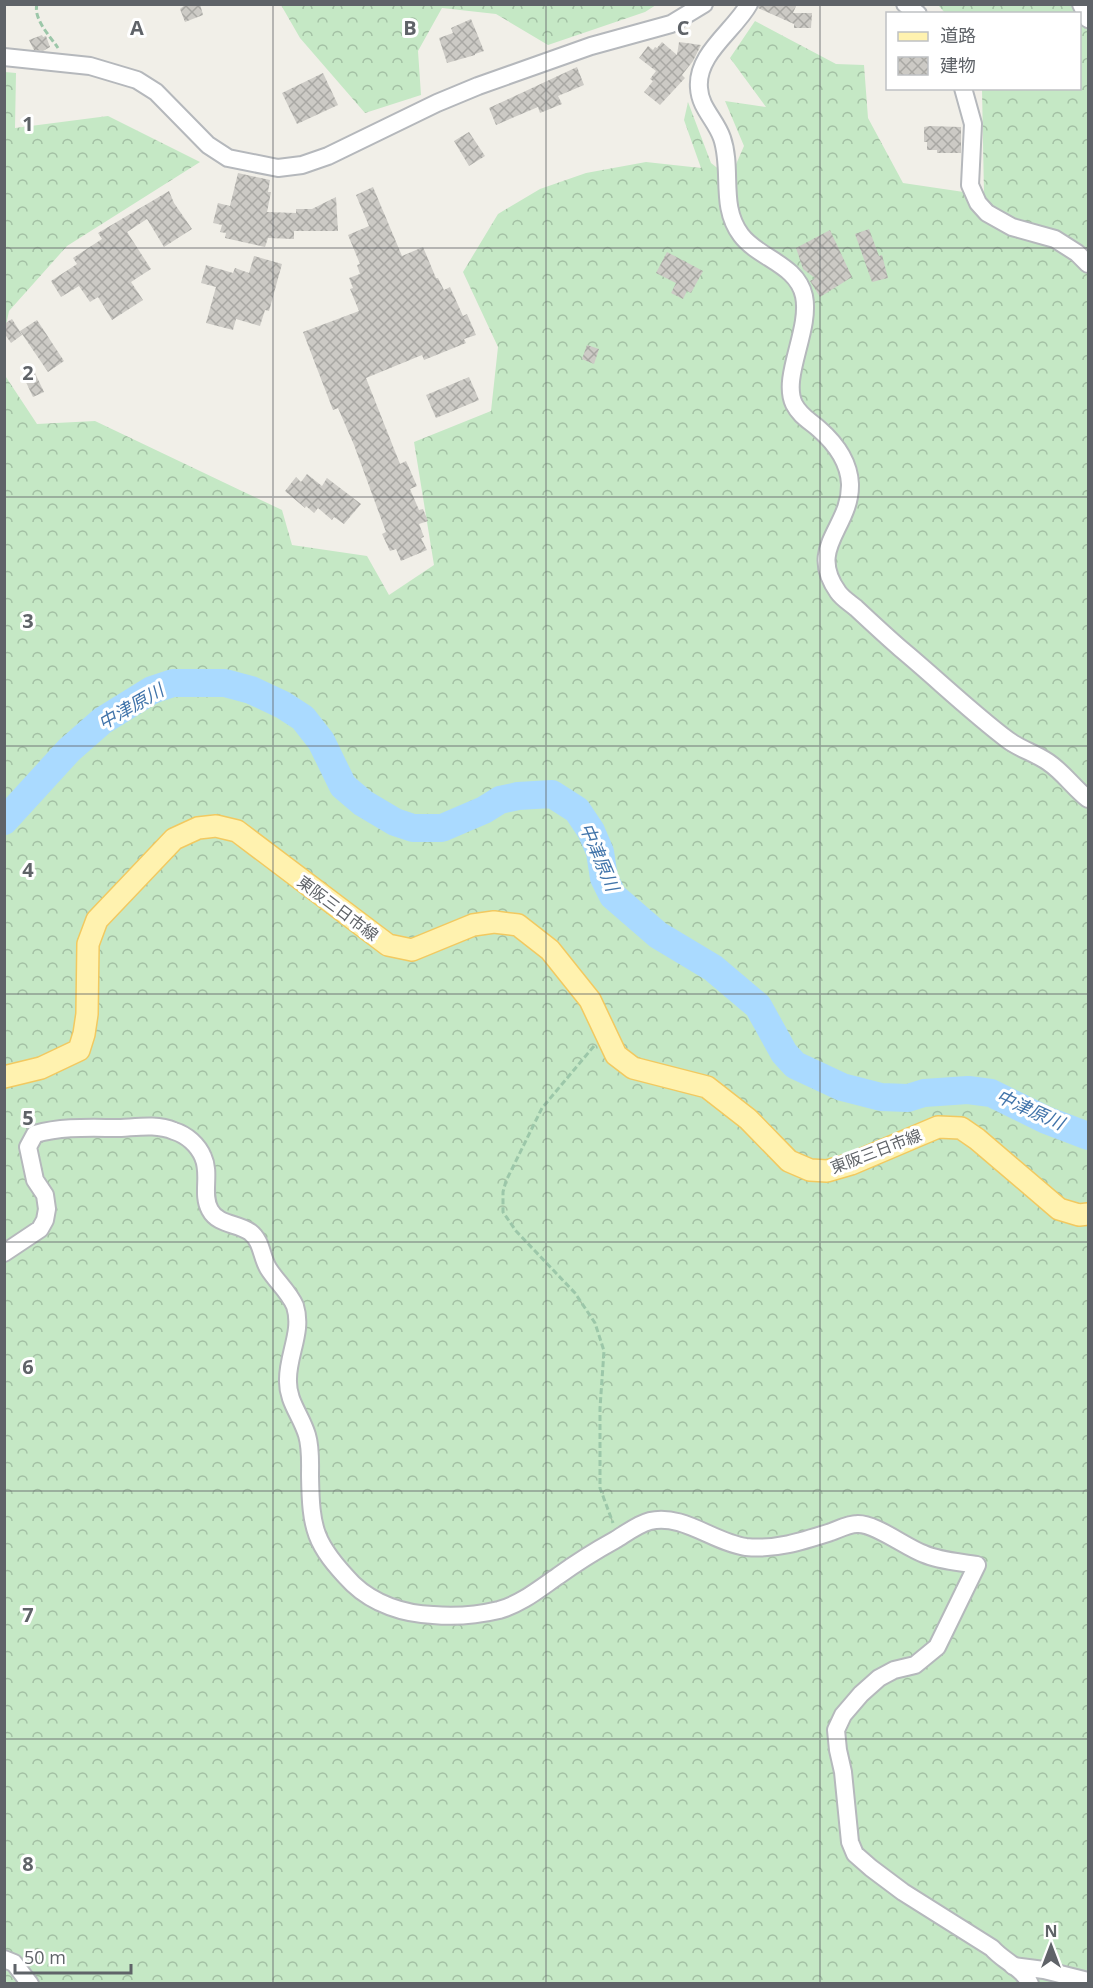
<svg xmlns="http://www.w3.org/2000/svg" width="1093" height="1988" font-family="'Open Sans','Noto Sans JP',sans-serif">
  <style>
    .forest { fill: url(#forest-crowns) }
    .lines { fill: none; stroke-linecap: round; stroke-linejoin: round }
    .river { stroke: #aadaff; stroke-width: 28 }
    .building { fill: url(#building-cross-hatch) }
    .minor-casing { stroke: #b5b8bc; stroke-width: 20 }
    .major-casing { stroke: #f2c960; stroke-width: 24 }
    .path { stroke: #9cc7a9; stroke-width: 3; stroke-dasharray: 6 3; stroke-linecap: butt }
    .minor { stroke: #fff; stroke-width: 16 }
    .major { stroke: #fff2af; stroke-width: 21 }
    .grid { fill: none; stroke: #5f6368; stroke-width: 1.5; stroke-opacity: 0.55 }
    .labels { text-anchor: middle; stroke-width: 6; stroke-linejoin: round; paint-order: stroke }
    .street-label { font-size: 16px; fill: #5f6368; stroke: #fff }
    .water-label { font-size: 18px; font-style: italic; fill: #4174aa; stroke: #fff }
    .grid-label { font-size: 20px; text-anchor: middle; font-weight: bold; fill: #5f6368; stroke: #fff; stroke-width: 6; stroke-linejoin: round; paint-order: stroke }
  </style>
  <defs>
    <pattern id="forest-crowns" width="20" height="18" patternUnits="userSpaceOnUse" patternTransform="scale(1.5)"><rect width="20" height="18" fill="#c5e8c5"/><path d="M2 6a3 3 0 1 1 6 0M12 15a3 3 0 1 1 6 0" fill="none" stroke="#a3c0a4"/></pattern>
    <pattern id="building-cross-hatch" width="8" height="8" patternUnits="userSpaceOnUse" patternTransform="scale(1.5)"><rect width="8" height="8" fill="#cccac5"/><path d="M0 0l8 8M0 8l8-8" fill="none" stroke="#a9a8a4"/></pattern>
  </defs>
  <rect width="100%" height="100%" fill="#f1efe8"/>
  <g class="forest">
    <path d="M281,5H656L645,12L548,45L496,14L442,8L418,51L421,95L365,113L300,38Z"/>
    <path d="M938,5H1088V1983H5L4,374L37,424L95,421L282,510L292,545L367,556L389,595L434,565L414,442L491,411L498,347L463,272L498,214L540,189L586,173L646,162L701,168L684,120L688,102L711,163L730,178L744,146L725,101L766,107L730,58L755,21L836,64L864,65L868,118L903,183L984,195L982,89L1080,88V14L945,13Z"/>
    <path d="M5,72L16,73L15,128L108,116L200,162L67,246L9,311L5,330Z"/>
  </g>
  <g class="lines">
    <path class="river" d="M4,821L69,750L102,721L152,690L173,683H225L251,690L283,705L303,718L321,741L343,786L363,803L395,822L413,828H442L484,810L500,800L518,796L552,794L577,810L591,831L600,852L604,878L613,896L658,935L713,968L758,1006L784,1053L795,1065L842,1087L881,1097L908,1098L924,1093L968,1090L991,1093L1046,1120L1088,1136"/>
  </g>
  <g class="building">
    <path d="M186,4H200L203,15L185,22L180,9Z"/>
    <path d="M759,4H797L793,13H812L811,28H794V24L758,8Z"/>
    <path d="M471,19L484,51L475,54V55L447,63L439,38L453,33L451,28Z"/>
    <path d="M42,35L43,37L46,36L50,47L43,51L34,50L29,40Z"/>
    <path d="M662,42L677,55L679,42L701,45L693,61L682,75L685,78L660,105L644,92L653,81L650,79L656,71L639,58L648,46L653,50L655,47L657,48Z"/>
    <path d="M577,67L584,85L558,96L562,104L540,113L538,107L496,125L489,108Z"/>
    <path d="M323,73L338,105L297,124L282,93Z"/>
    <path d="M930,126L961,127V153H937V150H927V142H924V127Z"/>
    <path d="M469,132L485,156L469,166L454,141Z"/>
    <path d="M238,173L270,180L268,192H271L267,212L296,213V209H312L336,197L338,231H294V239L268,238L265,247L225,238L226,233L220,232L222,225L213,223L218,203L230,206Z"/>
    <path d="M373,187L402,256L423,247L436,278H438L444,290L450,287L463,316L467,314L476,335L464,339L466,343L424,360L422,355L366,378L400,464L406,461L417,486L410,489L419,510L423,509L428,521L419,524L424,537L421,538L427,550L401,561L396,549L390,551L382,534L386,532L354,445L338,408L333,410L303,332L359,311L350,289L353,288L349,278L360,274L357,265L360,264L348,235L369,226L356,195Z"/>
    <path d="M169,191L174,203L192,229L164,247L147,219L127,232L151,269L131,282L143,300L112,320L98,297L90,302L79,286L61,297L51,281L77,264L73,258L102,239L98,233Z"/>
    <path d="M869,229L879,256L882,255L888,278L872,282L855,234Z"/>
    <path d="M830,230L852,277L820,297L810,281L815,278L803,269L796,248Z"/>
    <path d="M667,252L703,271L691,293L687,291L683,299L671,293L676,283L656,273Z"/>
    <path d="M254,256L282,264L269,311L265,310L260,326L236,319L233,330L206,323L216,287L201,283L206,265L233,273L235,268L249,273Z"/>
    <path d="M12,319L22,335L11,343L4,333V324Z"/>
    <path d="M37,320L64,361L48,372L20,331Z"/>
    <path d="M587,345L599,349L594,364L582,359Z"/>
    <path d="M35,373L44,392L33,397L24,378Z"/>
    <path d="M469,377L479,400L436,418L426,395Z"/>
    <path d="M307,474L322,486L327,478L361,504L344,524L334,517L332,520L318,508L314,513L306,506L305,508L285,491L296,477L301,482Z"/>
  </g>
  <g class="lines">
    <g class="minor-casing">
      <g id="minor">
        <path d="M749,4C734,31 696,54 699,88C700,108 716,120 722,138C733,170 719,206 741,235C759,259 797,264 804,296C811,330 781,377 794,404C800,416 810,421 819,429C835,443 849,462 850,484C851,528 806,547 838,592C842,598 850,603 856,608C871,622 886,636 901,649C937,679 971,712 1008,740C1020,749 1035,753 1048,762C1063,772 1074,788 1088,799"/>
        <path d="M905,4L918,14"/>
        <path d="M1081,4L1088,19"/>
        <path d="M4,57L90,66L137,80L156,92L208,145L228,158L278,168L302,165L328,156L437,103L478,86L591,46L671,24L704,4"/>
        <path d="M963,88L973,124L970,185L978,203L987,213L1012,227L1055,239L1077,253L1088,264"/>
        <path d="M4,1253L40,1229L45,1220L47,1209L45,1195L35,1180L28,1147L35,1134C64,1126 91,1128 121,1128C139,1127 157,1124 174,1131C187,1135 198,1145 203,1157C211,1174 201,1194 210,1210C218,1225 237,1223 250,1232C262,1241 261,1256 268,1268C276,1281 289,1292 295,1306C303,1331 288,1354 288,1379C287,1401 301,1415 307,1435C311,1448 310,1463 310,1476C311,1529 314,1544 353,1584C374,1604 404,1614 433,1615C454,1617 478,1615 499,1610C521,1604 539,1589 558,1576C576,1563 595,1551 615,1540C625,1534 638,1524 650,1521C682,1513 715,1543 746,1547C776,1550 803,1541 831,1532C839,1529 849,1524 857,1524C875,1523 905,1547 924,1554C940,1561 960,1562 977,1565L937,1647L915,1665L894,1670L879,1678L861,1694L843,1715L836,1730L838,1750L843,1772L850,1842L855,1854L871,1868L903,1892L992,1948C1003,1961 1023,1968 1030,1984"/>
        <path d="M4,1959L14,1963L30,1984"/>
        <path d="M1013,1966L1044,1970L1088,1981"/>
      </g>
    </g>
    <g class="major-casing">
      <path id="major" d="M4,1077L41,1068L79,1050L84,1034L87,1014L88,944L97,920L174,839L198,828L216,826L237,831L388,945L412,950L473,925L494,922L518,925L550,950L590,1000L616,1055L633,1068L707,1087L748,1119L789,1161L810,1170L827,1171L851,1164L938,1127L961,1128L977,1139L1059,1209L1079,1215L1088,1214"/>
    </g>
    <g class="path">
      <path d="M37,4C33,19 50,36 58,48"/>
      <path d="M594,1046L542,1108L506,1181L503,1192V1212L516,1231L575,1293L595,1323L604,1351L600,1408V1488L613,1523"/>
    </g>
    <use href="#minor" class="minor"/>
    <use href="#major" class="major"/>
  </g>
  <path class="grid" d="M273,4V1984M546,4V1984M820,4V1984M4,248H1088M4,497H1088M4,746H1088M4,994H1088M4,1242H1088M4,1491H1088M4,1739H1088"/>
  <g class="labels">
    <g class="street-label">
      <text transform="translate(338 908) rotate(37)" y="6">東阪三日市線</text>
      <text transform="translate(876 1151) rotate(-21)" y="6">東阪三日市線</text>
    </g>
    <g class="water-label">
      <text transform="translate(131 707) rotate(-30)" y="6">中津原川</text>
      <text transform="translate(599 857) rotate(67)" y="6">中津原川</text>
      <text transform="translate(1030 1110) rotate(24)" y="6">中津原川</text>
    </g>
  </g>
  <g class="grid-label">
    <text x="137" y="35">A</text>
    <text x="410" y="35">B</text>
    <text x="683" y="35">C</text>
    <text x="28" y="131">1</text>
    <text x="28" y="380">2</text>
    <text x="28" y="628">3</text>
    <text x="28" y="877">4</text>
    <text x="28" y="1125">5</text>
    <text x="28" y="1374">6</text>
    <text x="28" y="1622">7</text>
    <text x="28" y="1871">8</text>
  </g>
  <rect width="1093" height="1988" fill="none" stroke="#5f6368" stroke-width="12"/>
  <rect x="886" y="12" width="195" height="78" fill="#ffffff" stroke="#bfc1c3" stroke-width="1.5"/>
  <rect x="898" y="32" width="30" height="9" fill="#fff2af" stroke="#bfc1c3" stroke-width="1.5"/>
  <text x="940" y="42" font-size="18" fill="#5f6368">道路</text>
  <rect x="898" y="57" width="30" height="18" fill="url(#building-cross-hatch)" stroke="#bfc1c3" stroke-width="1.5"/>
  <text x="940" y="72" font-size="18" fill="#5f6368">建物</text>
  <g transform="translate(1051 1946)" stroke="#ffffff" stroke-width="4.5" paint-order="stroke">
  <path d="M0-4.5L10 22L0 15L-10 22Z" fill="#5f6368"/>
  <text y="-9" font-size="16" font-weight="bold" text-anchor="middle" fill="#5f6368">N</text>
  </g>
  <path d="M15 1964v9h116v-9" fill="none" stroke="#5f6368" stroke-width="3"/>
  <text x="24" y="1964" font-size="18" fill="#5f6368" stroke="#ffffff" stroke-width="4.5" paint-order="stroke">50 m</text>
</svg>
